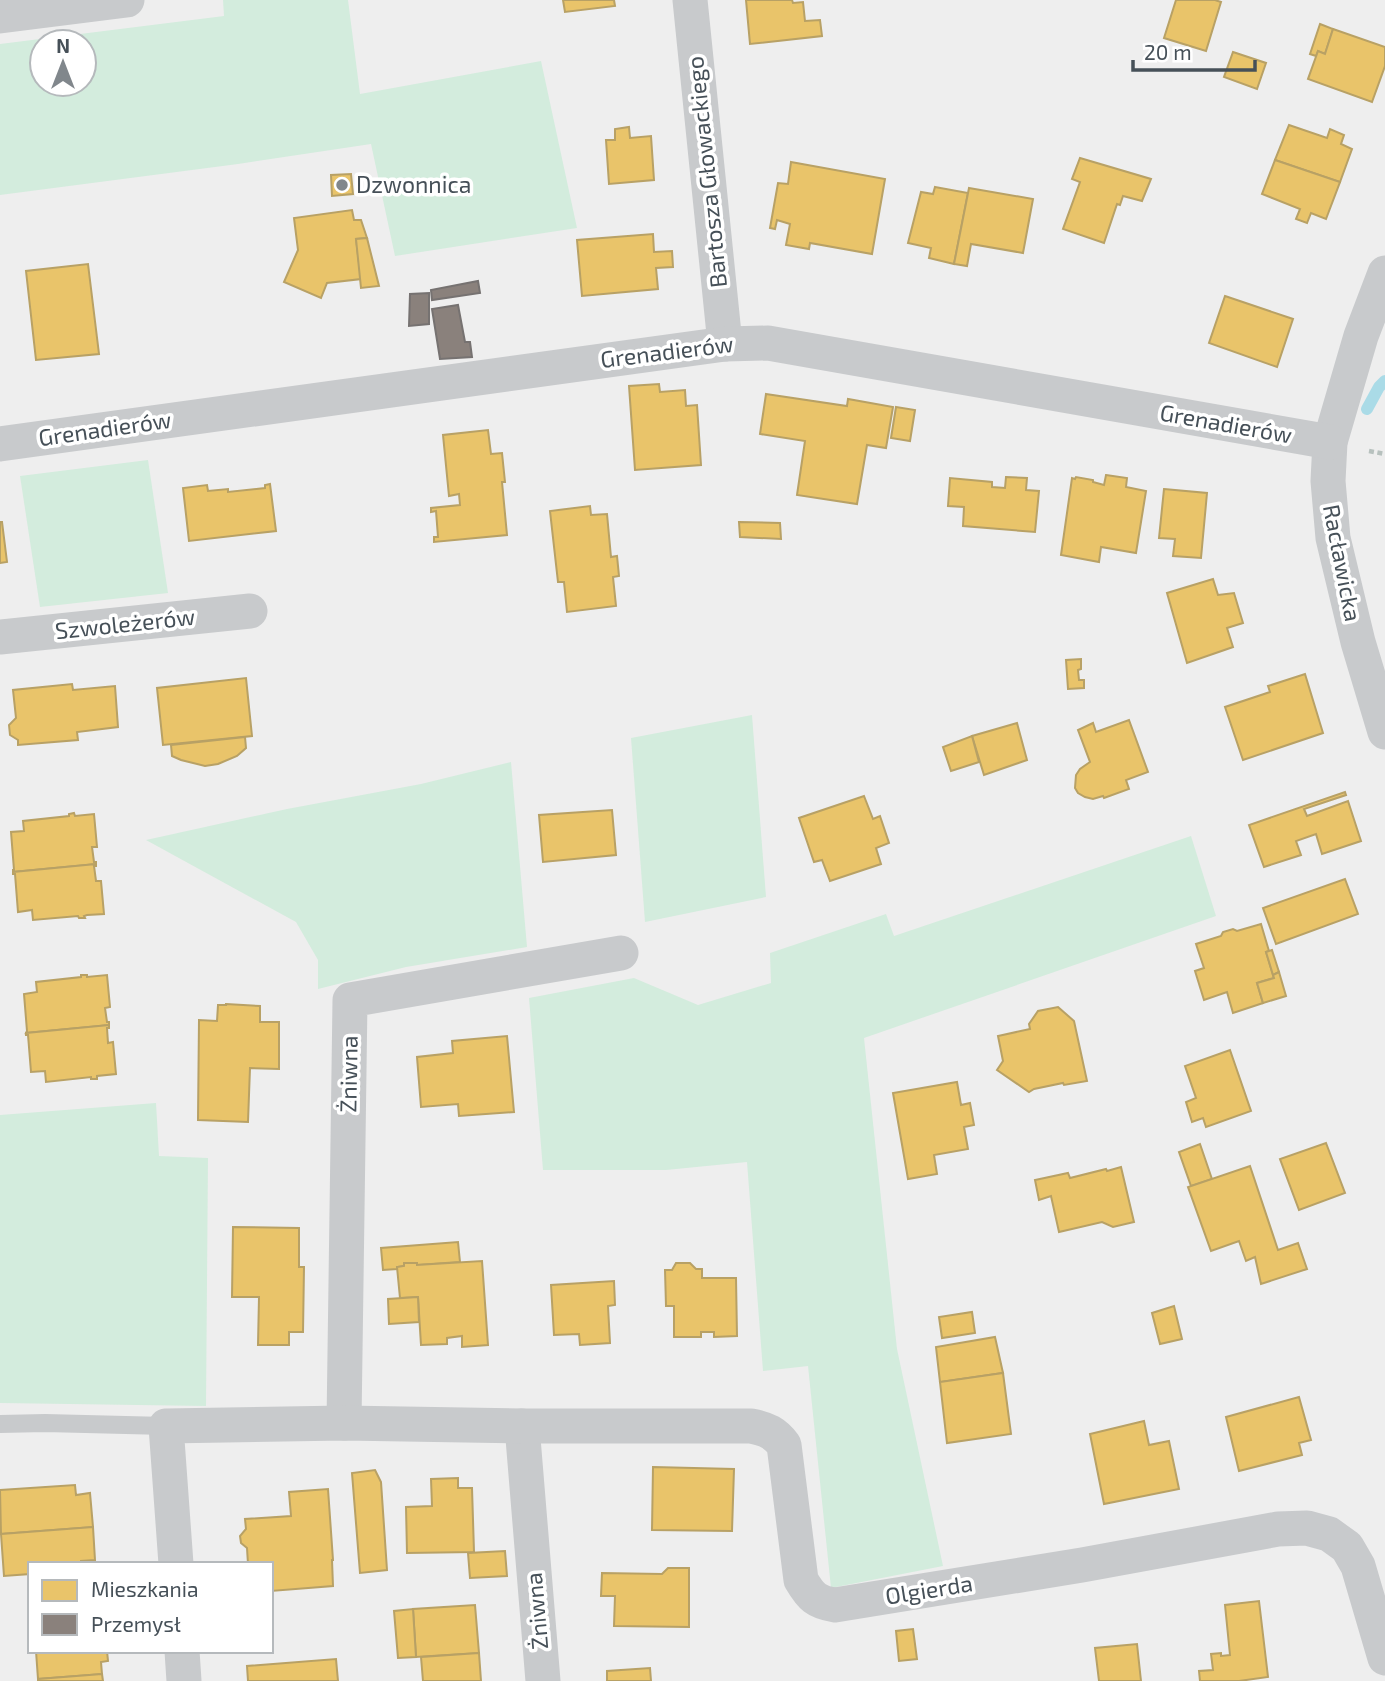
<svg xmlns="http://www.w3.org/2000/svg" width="1385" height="1681" font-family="'Exo 2',sans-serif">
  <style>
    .green { fill: #d3ecdd; fill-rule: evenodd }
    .homes { fill: #e9c46a; stroke: #b8a165; stroke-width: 2 }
    .industry { fill: #8a817c; stroke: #767271; stroke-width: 2 }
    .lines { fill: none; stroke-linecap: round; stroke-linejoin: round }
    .stream { stroke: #aadbe7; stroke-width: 12 }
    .path { stroke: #b7c1be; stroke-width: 4.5; stroke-dasharray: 5 3.5; stroke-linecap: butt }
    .lane { stroke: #c8cacc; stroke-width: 18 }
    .street { stroke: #c8cacc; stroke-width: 35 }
    .poi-dot { fill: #81878c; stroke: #fff; stroke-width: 2.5 }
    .labels { text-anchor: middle; stroke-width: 7; stroke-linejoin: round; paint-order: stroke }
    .street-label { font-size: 23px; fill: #465058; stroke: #fff }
    .poi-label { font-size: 23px; fill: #465058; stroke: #fff; text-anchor: start }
  </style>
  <rect width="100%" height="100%" fill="#eee"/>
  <g class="green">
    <path d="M223,0H348L360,94L541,61L577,228L395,256L371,144L238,164L0,195V44L224,16ZM42,42H84V84H42Z"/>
    <path d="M148,460L168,593L40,607L20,476Z"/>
    <path d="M752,715L766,897L645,922L631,738Z"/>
    <path d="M511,762L527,947L406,967L318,989V960L296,922L146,840L287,809L421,784Z"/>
    <path d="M1191,836L1216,916L864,1038L897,1349L943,1566L831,1588L808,1366L763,1371L747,1162L666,1170H543L529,998L634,978L698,1005L771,983L770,953L886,914L894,936Z"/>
    <path d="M156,1103L159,1156L208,1158L206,1406L0,1403V1115Z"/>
  </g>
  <g class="homes">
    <path d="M563,0H614L615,6L565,12Z"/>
    <path d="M746,0H792L793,3L803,2L805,21L820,20L822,36L750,44Z"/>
    <path d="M1176,0H1215L1221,2L1206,51L1164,38Z"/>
    <path d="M1320,24L1333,29L1325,54L1318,51L1316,56L1310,54Z"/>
    <path d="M1333,29L1385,47V66L1372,102L1308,79L1318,51L1325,54Z"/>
    <path d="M1233,52L1266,63L1257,89L1224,77Z"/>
    <path d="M1289,125L1327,138L1330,129L1344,135L1341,144L1352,149L1340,182L1275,160Z"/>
    <path d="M629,127L630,138L651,136L654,180L609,184L606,140H615V129Z"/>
    <path d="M1080,158L1151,179L1142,201L1123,196L1120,205L1117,204L1104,243L1063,229L1080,182L1072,179Z"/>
    <path d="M1275,160L1340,182L1326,219L1311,213L1307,223L1296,219L1300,209L1262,194Z"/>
    <path d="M791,162L885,179L872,254L810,243L809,249L786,245L790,224L777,220L775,229L770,228L778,183L788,184Z"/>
    <path d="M351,174L353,194L332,196L331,175Z"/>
    <path d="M935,187L968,193L954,264L929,258L931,248L908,243L921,192L933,194Z"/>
    <path d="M969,188L1033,199L1023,253L971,244L967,266L954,264Z"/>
    <path d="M352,210L354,220H361L367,238L356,239L361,279L327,283L321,298L284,282L298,250L294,218Z"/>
    <path d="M653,234L654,252L672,251L673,267L656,268L658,289L582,296L577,240Z"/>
    <path d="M367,238L379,286L361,288L356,239Z"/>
    <path d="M88,264L99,354L36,360L26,271Z"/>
    <path d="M1225,296L1293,319L1277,367L1209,343Z"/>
    <path d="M659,384L660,392L685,390L686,406L697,405L701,465L635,470L629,386Z"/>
    <path d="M766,394L847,406L848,399L893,407L886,448L867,445L857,504L797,495L805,441L760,434Z"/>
    <path d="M896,407L915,410L910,441L891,438Z"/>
    <path d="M488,430L491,454L502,453L505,482H502L507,535L434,542V537H438L436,511L431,512V508L460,505L459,494L449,496L443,435Z"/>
    <path d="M1106,475L1127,478L1126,487L1146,491L1136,553L1101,547L1099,562L1061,555L1072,478L1075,479L1076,477L1093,480V482L1104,485Z"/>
    <path d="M1006,477L1027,478L1026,490L1039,491L1035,532L963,526L964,507L948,506L950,478L992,482V487L1005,488Z"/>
    <path d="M270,484L276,531L189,541L183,488L207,485L208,491L228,489V492L265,488V485Z"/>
    <path d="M1164,489L1207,493L1201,558L1173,556L1175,539L1159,538Z"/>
    <path d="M590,506L591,515L607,514L611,557L617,556L619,576L613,577L616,606L567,612L564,582H558L550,511Z"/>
    <path d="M0,522H2L7,562L0,563Z"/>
    <path d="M739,522L780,523L781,539L740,537Z"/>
    <path d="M1213,579L1218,595L1234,593L1243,623L1227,628L1233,647L1187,663L1167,593Z"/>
    <path d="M1081,659V669L1078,670L1079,680H1084V688L1068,689L1066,660Z"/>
    <path d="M1305,674L1323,733L1243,760L1225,707L1270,692L1268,686Z"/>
    <path d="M246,678L252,736L163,745L157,688Z"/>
    <path d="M72,684L73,690L115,686L118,727L77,732L78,740L18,745V740L10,735L9,725L16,718L13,690Z"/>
    <path d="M1129,720L1148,772L1126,780L1129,789L1104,798L1103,796L1093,799L1085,797L1078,793L1075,788L1076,775L1080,769L1090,762L1078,730L1093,723L1096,732Z"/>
    <path d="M1017,723L1027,760L984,775L972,736Z"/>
    <path d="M972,736L979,762L951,771L943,747Z"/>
    <path d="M245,737L246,748L237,756L218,764L205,766L181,760L172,756L171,745Z"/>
    <path d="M1345,792L1346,795L1304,809L1307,816L1348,801L1361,841L1322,854L1316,834L1296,841L1301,855L1264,867L1249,825Z"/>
    <path d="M864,796L873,819L880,816L889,843L876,848L881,864L830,881L822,860L814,862L799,818Z"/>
    <path d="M612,810L616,855L543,862L539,815Z"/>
    <path d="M74,813L75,816L94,814L97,847H92L94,862H96V864L13,872V870H14L11,832L24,831L23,821L69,816V814Z"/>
    <path d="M96,864V866H94L96,881H101L104,914L87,915L84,916L85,918H79L78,916L33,920L32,910L18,912L15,874H13V872Z"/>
    <path d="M1345,879L1358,914L1276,944L1263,908Z"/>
    <path d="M1261,924L1269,951L1266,952L1274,978L1257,983L1263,1003L1233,1013L1227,992L1204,1000L1195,971L1204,968L1196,944L1221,936L1223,932L1233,929L1237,931Z"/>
    <path d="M1272,950L1279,972L1273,975L1266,952Z"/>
    <path d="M1279,972L1286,996L1263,1003L1257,983L1274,978L1273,975Z"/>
    <path d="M81,975H87V977L107,975L110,1007L105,1008L107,1022H109V1025L26,1033L27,1031L24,994L37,992L36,982L81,977Z"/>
    <path d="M226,1004L260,1006V1022H279V1069L250,1068L248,1122L198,1120L199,1020L217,1021L218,1005H226Z"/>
    <path d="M1058,1007L1074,1021L1087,1081L1064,1085L1063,1083L1034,1089L1029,1092L997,1070L1003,1061L998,1036L1030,1029L1029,1024L1038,1011Z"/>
    <path d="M109,1025V1028H107L108,1043L113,1042L116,1074L97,1076V1079H91V1077L46,1082L45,1071L31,1072L28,1035H26V1033Z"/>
    <path d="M507,1036L514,1112L459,1116L458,1104L421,1107L417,1057L453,1053L452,1041Z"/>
    <path d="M1230,1050L1251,1111L1206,1127L1203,1118L1192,1122L1186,1102L1196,1098L1185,1066Z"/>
    <path d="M957,1082L961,1105L970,1103L974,1125L964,1127L968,1149L934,1155L937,1174L908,1179L893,1093Z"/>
    <path d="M1326,1143L1345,1193L1299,1210L1280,1159Z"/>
    <path d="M1200,1144L1212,1179L1191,1186L1179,1152Z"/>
    <path d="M1250,1166L1278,1250L1298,1243L1307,1269L1261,1284L1255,1257L1246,1261L1239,1241L1211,1251L1188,1187Z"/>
    <path d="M1121,1167L1134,1222L1113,1227L1102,1222L1059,1232L1051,1196L1039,1200L1035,1180L1068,1173L1070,1178L1106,1169L1107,1171Z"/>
    <path d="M233,1227L299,1228V1267H304L303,1332H289V1345H258L259,1297H232Z"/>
    <path d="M458,1242L460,1262L417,1265V1263H404V1266L397,1267V1269L383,1270L381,1248Z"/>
    <path d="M482,1261L488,1345L462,1347V1336L447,1338V1344L421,1345L418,1297L400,1298L397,1267L404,1266V1263H417V1265Z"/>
    <path d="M676,1263H690L696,1269H702V1278H736L737,1336L714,1337V1332H701V1337H674V1306H666L665,1270H672Z"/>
    <path d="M614,1281L615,1305L608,1306L610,1343L580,1345L579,1334L554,1335L551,1285Z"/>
    <path d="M418,1297L419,1322L389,1324L388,1299Z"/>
    <path d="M1174,1306L1182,1339L1160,1344L1152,1313Z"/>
    <path d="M972,1312L975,1333L942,1338L939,1317Z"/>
    <path d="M995,1337L1003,1373L940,1382L936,1347Z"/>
    <path d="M1003,1373L1011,1434L947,1443L940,1382Z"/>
    <path d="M1299,1397L1311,1440L1299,1443L1302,1455L1239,1471L1226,1417Z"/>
    <path d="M1144,1421L1149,1445L1169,1441L1179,1489L1104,1504L1090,1434Z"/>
    <path d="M653,1467L734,1469L732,1531L652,1530Z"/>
    <path d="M375,1470L381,1482L387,1570L360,1573L352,1473Z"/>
    <path d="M458,1478V1488H472L474,1552L407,1553L406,1507L432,1506L431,1479Z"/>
    <path d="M75,1485L76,1495L90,1493L93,1527L1,1534L0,1490Z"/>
    <path d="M328,1489L333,1560H332L333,1586L271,1591V1564H248L247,1548L241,1543L240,1536L246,1529L245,1519L291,1516L289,1492Z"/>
    <path d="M93,1527L95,1560L81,1561V1564H30V1574L4,1576L1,1534Z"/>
    <path d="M505,1551L507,1576L470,1578L468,1553Z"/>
    <path d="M668,1568H689V1627L614,1626L615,1596H601L602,1573L662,1574Z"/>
    <path d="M1259,1601L1268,1677L1239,1681H1200L1199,1671L1213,1670L1211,1654L1221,1653V1656L1230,1655L1225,1605Z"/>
    <path d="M475,1605L479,1653L416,1657L413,1609Z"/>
    <path d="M413,1609L416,1657L398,1658L394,1611Z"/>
    <path d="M913,1629L917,1659L899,1661L896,1631Z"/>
    <path d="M1137,1644L1141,1681H1099L1095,1648Z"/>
    <path d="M36,1651H107L108,1661L101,1662L102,1674L38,1679Z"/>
    <path d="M479,1653L481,1681H423L421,1657Z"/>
    <path d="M336,1659L338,1681H248L247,1666Z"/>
    <path d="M650,1668L651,1681H607V1671Z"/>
    <path d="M102,1674L103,1681H38V1679Z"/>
  </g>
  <g class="industry">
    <path d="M478,281L480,293L432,300L431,290Z"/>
    <path d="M429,293V324L409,326L410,294Z"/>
    <path d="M458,305L465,342H470L472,357L440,359L432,309Z"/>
  </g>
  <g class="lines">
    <path class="stream" d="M1367,409L1379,387L1385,381"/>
    <path class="path" d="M1369,451L1385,454"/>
    <path class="lane" d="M0,1424L45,1423L166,1426"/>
    <g class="street">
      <path d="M690,0L725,344"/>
      <path d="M0,16L127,0"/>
      <path d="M1385,273L1361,336L1330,442L1328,481L1333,538L1358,642L1385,732"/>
      <path d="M0,444L725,344L768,343L1330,442"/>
      <path d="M0,637L250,611"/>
      <path d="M344,1423L350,1000L621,953"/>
      <path d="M522,1426L543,1681"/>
      <path d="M176,1564L166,1426L344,1423L522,1426H751C767,1429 775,1433 784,1445L801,1580C811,1597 816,1602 835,1605L1082,1565L1278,1529L1307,1528L1329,1534L1347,1547L1358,1566L1385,1658"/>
      <path d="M182,1651L184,1681"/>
    </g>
  </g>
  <circle class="poi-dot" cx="342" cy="185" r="7"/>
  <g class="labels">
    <g class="street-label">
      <text transform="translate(707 172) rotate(-96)" y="8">Bartosza Głowackiego</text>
      <text transform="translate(667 352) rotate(-7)" y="8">Grenadierów</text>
      <text transform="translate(1226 424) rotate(10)" y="8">Grenadierów</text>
      <text transform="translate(105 429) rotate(-8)" y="8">Grenadierów</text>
      <text transform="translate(1342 563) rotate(79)" y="8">Racławicka</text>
      <text transform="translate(125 624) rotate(-6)" y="8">Szwoleżerów</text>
      <text transform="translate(349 1074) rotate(-89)" y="8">Żniwna</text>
      <text transform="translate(929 1590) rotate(-9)" y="8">Olgierda</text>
      <text transform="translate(537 1611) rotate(-95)" y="8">Żniwna</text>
    </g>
    <g class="poi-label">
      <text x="356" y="193">Dzwonnica</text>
    </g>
  </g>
  <rect x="28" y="1562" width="245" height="91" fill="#ffffff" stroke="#b5b9bc" stroke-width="2"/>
  <rect x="42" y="1580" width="35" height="21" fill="#e9c46a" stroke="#b5b9bc" stroke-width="2"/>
  <text x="91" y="1597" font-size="21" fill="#465058">Mieszkania</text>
  <rect x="42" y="1614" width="35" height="21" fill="#8a817c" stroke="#b5b9bc" stroke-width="2"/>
  <text x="91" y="1632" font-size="21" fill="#465058">Przemysł</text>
  <g transform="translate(63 63)"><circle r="33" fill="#ffffff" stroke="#b5b9bc" stroke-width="2"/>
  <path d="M0-5L12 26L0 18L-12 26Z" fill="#81878c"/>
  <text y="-10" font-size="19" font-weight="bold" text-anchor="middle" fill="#465058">N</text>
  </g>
  <path d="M1133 60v10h122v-10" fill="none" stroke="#465058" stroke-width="3.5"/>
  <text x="1144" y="60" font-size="21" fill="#465058" stroke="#ffffff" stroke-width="5" paint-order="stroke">20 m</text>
</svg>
